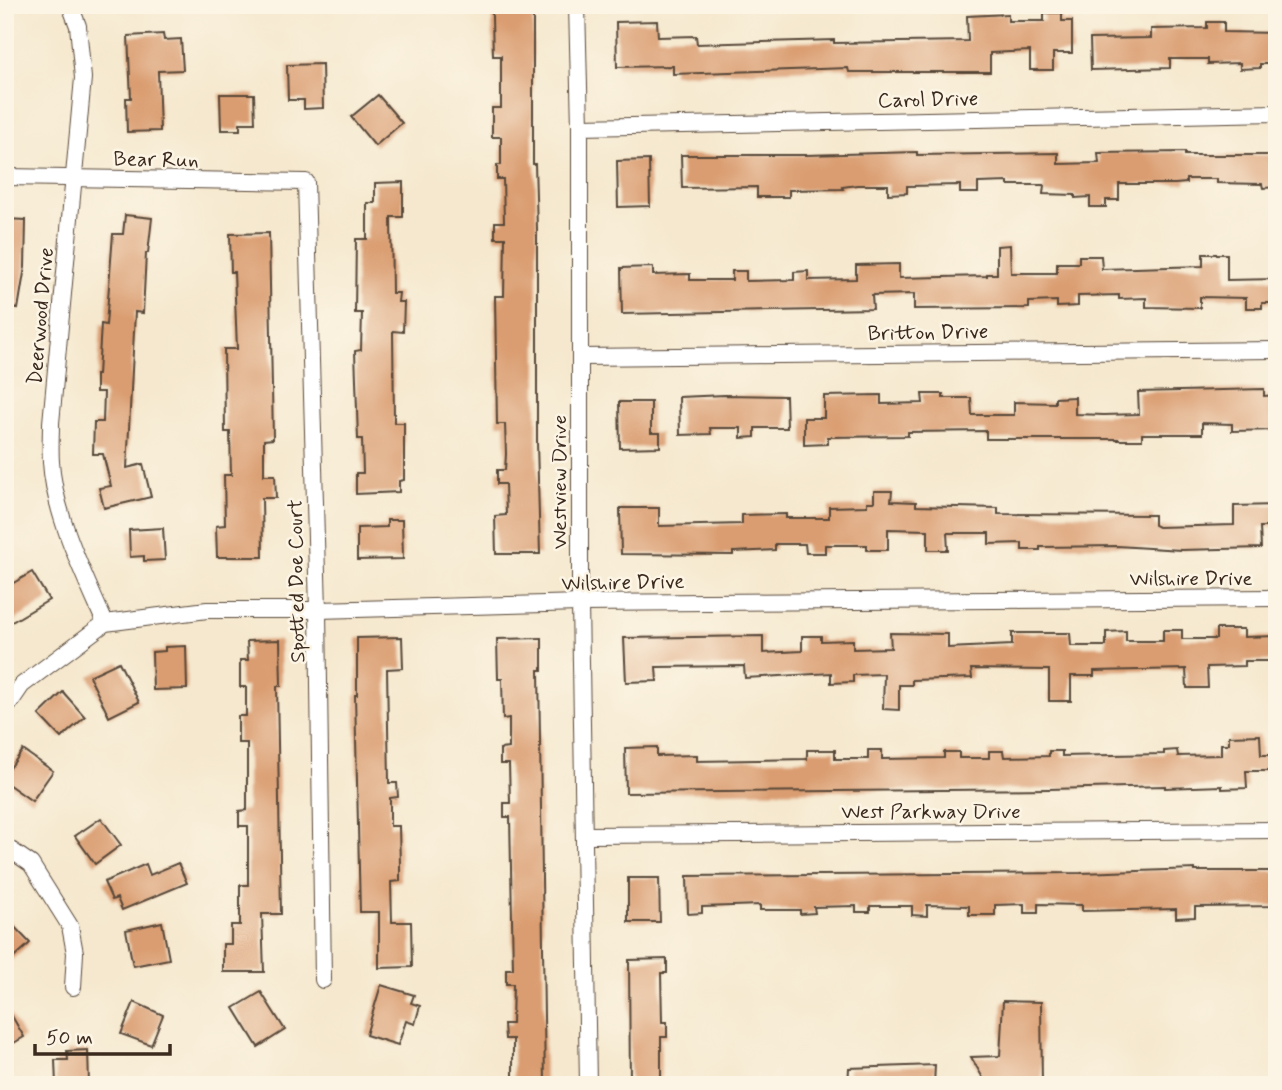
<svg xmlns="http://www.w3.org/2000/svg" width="1282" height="1090" font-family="Mynerve,sans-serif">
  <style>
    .building { fill: #da9d71 }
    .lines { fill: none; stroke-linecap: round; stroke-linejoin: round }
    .street-casing { stroke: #574638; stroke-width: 18 }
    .street { stroke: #fff; stroke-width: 16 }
    .labels { text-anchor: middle; stroke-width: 5; stroke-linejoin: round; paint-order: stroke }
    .street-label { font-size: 21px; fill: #3b2a1e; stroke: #fcf5e5 }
  </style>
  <rect width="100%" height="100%" fill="#fcf5e5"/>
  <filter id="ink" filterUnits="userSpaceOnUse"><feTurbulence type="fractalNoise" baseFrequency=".0143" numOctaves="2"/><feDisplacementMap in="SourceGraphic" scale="14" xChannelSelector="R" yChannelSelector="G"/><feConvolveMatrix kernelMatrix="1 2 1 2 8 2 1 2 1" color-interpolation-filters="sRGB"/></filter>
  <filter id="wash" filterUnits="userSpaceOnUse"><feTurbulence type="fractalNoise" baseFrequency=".00686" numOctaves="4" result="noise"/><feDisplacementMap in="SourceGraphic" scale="28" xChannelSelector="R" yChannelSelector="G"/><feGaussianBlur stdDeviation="1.57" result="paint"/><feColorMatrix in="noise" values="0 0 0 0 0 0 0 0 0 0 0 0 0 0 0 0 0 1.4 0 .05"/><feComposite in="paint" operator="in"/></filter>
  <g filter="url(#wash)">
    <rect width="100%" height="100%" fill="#f5e8ce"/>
    <g id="blocks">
      <g class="building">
        <path d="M500,5H533V164H535L537,229V442L540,554H496L495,516L506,515L505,484H497V470H505L506,454L505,424H497L495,296H504L505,238H495V222H504L503,179H497V165H501V137H492V108H501V56H493L492,18V9H500Z"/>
        <path d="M1044,13H1062V21H1072V53H1053V70H1030V51L990,53V72H849L848,68L673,74V66L617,67L616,22L657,21L658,37L696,36L697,44L834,40V43L968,41L967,16L1008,14V21H1044Z"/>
        <path d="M1207,22H1224V32L1277,33V64H1260V68L1240,69V63L1208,64V59H1170V68L1091,70L1090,39L1151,38V29L1207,28Z"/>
        <path d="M163,34L164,40L181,39L183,70L158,71L160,131L127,132L126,98H131L128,36Z"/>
        <path d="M322,64L323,108L304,109V100H288L287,65Z"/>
        <path d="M220,94H254L255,123H240V130H221Z"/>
        <path d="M378,95L402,123L375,146L351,117Z"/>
        <path d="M917,152V155L1058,153V164L1099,163L1098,153L1185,152V155H1277V187L1263,188L1262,184L1217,183V179H1186V183L1175,184H1119V200H1106V207H1090V197L1075,198V195L1043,194L1044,185H1008V182L978,183V193H960V185L907,186V193L888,194V185H857L842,187L843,189L789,190V197H757V187L682,188L681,155H806Z"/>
        <path d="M649,160L650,206L618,207L617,161Z"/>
        <path d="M403,182V217H391L392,293H399L398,302H404L403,332L393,331L394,423H404V480L399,481V492L356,494V473H363L362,439H358L355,351L361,350L362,313H355L356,239H367V203H375V183Z"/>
        <path d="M125,215L152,218L148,253H146L143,313L135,312L127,468L143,464L151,497L104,508L99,488L111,486L103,454H93L94,422H103L104,392H96V375H98L101,324L106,325L113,234H123Z"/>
        <path d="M5,219L26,220L25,267L18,309L5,307Z"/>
        <path d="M269,233L273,439L264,440V475H275L276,498H262L263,557H217L216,526L225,525L224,475H231L230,432H225L224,349H237L234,272H231L230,234Z"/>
        <path d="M1010,245L1011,273H1057V263H1079V256H1101L1102,269L1203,266V254H1227V280L1277,279V303H1262V308H1246V298L1200,297V308L1146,307V298L1119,299V295L1078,296V306L1057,307V301L1029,302V308L914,309V294L872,295L873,309L622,314L621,268L653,267V275L690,274V280H732V271H746V281L794,280V272L808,271V280L856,279V265L899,264V278L987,276V274H997V246Z"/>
        <path d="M1264,389V396L1277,395V430L1232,431V424L1202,423V434H1142V440H1118V439H986V431L908,432V436L828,437V444L804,445V418H824V396L881,395V404L923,403L922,394H943V398H971L972,415H1014V402L1055,403V398L1075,397V414L1104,415L1139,414L1138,392Z"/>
        <path d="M725,395L786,396L787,428H755V437L741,438V428H710L711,434L680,435L679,397Z"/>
        <path d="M619,402H651V433H660V447L620,448Z"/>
        <path d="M874,491H892L891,501L916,502V506L998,508V514L1154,515V525L1158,527L1234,525V506L1277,505V527H1260L1261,548L1181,550L1117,546L1040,547V550H1022V543L989,544V533H947L948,550H928V530L888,529V550H867V545H825V553H806L805,544H775V550L733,552V555L621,554L620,508H659V526L742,524V515L786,514V518H829V507L867,506V502H874Z"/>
        <path d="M387,520H402L403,559L357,560V528L387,527Z"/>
        <path d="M163,528L165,560L144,561V556L130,557L129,530Z"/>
        <path d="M32,572L49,600L5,626V588Z"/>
        <path d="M1216,629H1244V637L1277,636V661H1245V666L1207,667L1208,688H1187L1186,669L1094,671V676H1071V701H1049V670L971,669L972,678L912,680V685H899V710L883,709L884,674L853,675V682L831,683V673L745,678L744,666L656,667L657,681L626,682L624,638L763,636V653L802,651V636H821V641L853,640V649L891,648L890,633L948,634V648L1012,645V633H1070L1071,646H1106V632L1126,631V641H1163V630H1182V639H1216Z"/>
        <path d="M402,637L403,668L387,669L389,783H397L398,797L390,798V826H399L400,865V881L391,882L392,922H411L412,967L379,968V912H360L355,695H357V638Z"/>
        <path d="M542,638V670H539L545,1085H513V1039H505L504,1024H512L513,984H506V969H513L510,817H504V803H510L509,764H500V749L509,748V718L503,719L502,679H498L497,639Z"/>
        <path d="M280,640L281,686H277L281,914H262L264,972H223V944H231V925H240V885H248V826H239V811L247,810V743H238V716H246V687H240V660H248L247,641Z"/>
        <path d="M186,646L187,689L153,690L152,652L165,651V647Z"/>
        <path d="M119,662L139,702L109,717L89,676Z"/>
        <path d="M63,692L85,717L61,738L39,715Z"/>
        <path d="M1260,735L1261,755H1277V771H1246L1247,788L1222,789V786L1165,788V786L1049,789L626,793L625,748L657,747V756L697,755V761L807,759V750H835V759H868V750H882V759L944,758V752H959V758H989V751H1003L1004,757L1049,756V751H1062V756L1164,754V751L1177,750L1178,756L1221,755V744H1229V736Z"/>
        <path d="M23,750L53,771L32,801L5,782V775Z"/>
        <path d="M101,818L121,845L95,864L75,836Z"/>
        <path d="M178,863L187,883L122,910L117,898L112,900L104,882L146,864L150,875Z"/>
        <path d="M1195,869V871H1277V906L1195,907V917L1176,918V909L1082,911V905L1038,904V913H1024V904L995,905V915H969V906L927,905V916L912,915V906H870V912H856V906L814,907L815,913L800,914V910H760V905L732,906L702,907V913L688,914L687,876L1081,873Z"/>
        <path d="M628,878H659L660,922H628Z"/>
        <path d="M5,917L30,943L5,966Z"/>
        <path d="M162,922L169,959L133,966L126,930Z"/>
        <path d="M667,959V973H661L662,1022H667V1037H661V1085H630L629,960Z"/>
        <path d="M381,985L414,995L411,1003L420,1006L415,1024L406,1021L398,1045L366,1035Z"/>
        <path d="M261,992L285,1030L258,1047L234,1008Z"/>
        <path d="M1003,1001L1041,1002L1042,1085H987L971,1057L1000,1056Z"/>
        <path d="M134,1002L163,1015L151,1045L121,1034Z"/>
        <path d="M5,1004L24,1037L5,1048Z"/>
        <path d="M88,1050L89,1085H56L55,1060H68L67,1051Z"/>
        <path d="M935,1065L934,1085H848L849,1068Z"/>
      </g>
    </g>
  </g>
  <g filter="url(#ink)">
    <use href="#blocks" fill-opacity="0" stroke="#574638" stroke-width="2"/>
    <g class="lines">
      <g class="street-casing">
        <g id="street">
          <path d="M70,5L78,26L83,78L51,423C51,436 50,449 51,462C54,514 84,575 105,623"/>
          <path d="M577,5L580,127V603L588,1085"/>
          <path d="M580,127L1277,113"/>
          <path d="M5,177L306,182L318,610L323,980"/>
          <path d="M580,357L1277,350"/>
          <path d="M5,710L22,685L105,623L207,610H318L580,603L1277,598"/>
          <path d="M585,835L1277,830"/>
          <path d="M5,846L31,864L70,926L75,953L73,987"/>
        </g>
      </g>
      <use href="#street" class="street"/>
    </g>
  </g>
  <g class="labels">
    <g class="street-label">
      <text transform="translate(928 99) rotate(-1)" y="7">Carol Drive</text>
      <text transform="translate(156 159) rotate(1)" y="7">Bear Run</text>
      <text transform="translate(40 316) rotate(-85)" y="7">Deerwood Drive</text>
      <text transform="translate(928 332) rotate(-1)" y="7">Britton Drive</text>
      <text transform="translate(559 482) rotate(-90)" y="7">Westview Drive</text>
      <text x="1191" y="585">Wilshire Drive</text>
      <text transform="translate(296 581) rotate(-91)" y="7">Spotted Doe Court</text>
      <text transform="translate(623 582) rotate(-1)" y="7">Wilshire Drive</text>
      <text x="931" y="818">West Parkway Drive</text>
    </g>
  </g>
  <rect width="1282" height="1090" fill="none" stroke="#fcf5e5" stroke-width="28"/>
  <path d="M35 1044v10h135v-10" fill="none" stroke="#3b2a1e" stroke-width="3.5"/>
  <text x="46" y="1044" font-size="21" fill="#3b2a1e" stroke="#fcf5e5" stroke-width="5" paint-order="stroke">50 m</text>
</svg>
